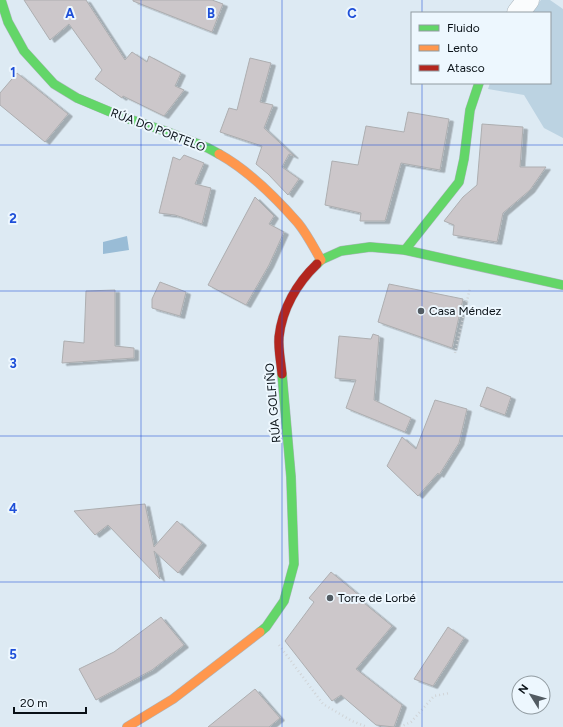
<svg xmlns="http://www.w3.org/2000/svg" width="563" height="727" font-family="Figtree,sans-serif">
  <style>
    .green { fill: #bcd3e2 }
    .water { fill: #99bcd6 }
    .building { fill: #ccc7ca; stroke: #adaeb0; filter: url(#shadow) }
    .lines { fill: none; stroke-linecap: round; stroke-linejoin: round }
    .street-casing { stroke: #acb6bd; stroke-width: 23 }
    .fast-casing { stroke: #acb6bd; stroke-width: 10 }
    .slow-casing { stroke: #acb6bd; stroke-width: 10 }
    .jam-casing { stroke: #acb6bd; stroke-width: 10 }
    .path { stroke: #d0d4d7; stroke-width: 2.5; stroke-dasharray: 1 3; stroke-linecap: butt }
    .street { stroke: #fafcfd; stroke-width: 22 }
    .fast { stroke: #63d668; stroke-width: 9 }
    .slow { stroke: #ff974d; stroke-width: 9 }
    .jam { stroke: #b3261e; stroke-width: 9 }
    .grid { fill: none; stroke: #1d4ed8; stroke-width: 1; stroke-opacity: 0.55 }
    .poi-dot { fill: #535c63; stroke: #edf7fe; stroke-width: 1.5 }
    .labels { text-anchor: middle; stroke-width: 4; stroke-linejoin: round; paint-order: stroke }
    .street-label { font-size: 12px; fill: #081016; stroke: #edf7fe }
    .poi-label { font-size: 12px; fill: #081016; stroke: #edf7fe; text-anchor: start }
    .grid-label { font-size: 13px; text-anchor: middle; font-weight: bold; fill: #1d4ed8; stroke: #edf7fe; stroke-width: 4; stroke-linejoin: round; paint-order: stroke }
  </style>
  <defs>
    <filter id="shadow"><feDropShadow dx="4.5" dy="2.5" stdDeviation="0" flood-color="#0004"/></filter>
  </defs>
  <rect width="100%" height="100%" fill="#ddeaf3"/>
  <path class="green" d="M541,0H550L563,9V138L544,128L524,95L488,89L490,83H550V13H530Z"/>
  <path class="water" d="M127,236L129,250L103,254V242Z"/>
  <g class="building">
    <path d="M24,0H86L125,60L132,52L147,62L149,56L181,73L175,86L184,90L164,116L123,96L122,98L95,79L102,70L69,24L50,40Z"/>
    <path d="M133,0H212L223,4L212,32L133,1Z"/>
    <path d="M250,58L271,63L260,102L273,105L264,128L294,156L289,154L282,167L299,179L288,195L268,174L256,164L262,146L220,132L229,108L237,110Z"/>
    <path d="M17,73L68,114L45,142L0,105V93Z"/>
    <path d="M408,112L449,119L440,170L401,163L385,221H360L361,213L325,205L332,161L358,165L366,126L404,132Z"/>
    <path d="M482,124L523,127L520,167H546L530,190L503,213L497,242L453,235L454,225L444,221L463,197L477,185Z"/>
    <path d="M184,155L204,163L195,184L211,188L202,224L175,215L159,213L173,157L180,160Z"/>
    <path d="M255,197L274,216L269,224L284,232L269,265L246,305L208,285Z"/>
    <path d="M160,282L186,292L180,316L152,308V299Z"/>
    <path d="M389,284L463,299L452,348L378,322Z"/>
    <path d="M115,290V346L134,348V358L62,363L64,341L84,343L86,291Z"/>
    <path d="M373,334L379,336L374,400L411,418L405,432L346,408L356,380L335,378L339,336L371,339Z"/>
    <path d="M487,387L511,397L505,415L480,406Z"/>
    <path d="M435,400L467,409L459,443L439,475L438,473L418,496L387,466L402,437L416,449Z"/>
    <path d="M145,504L154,547L177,521L202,543L178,573L154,551L160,579L108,525L95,535L74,511Z"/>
    <path d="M331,572L360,596L358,598L392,626L356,669L402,705L394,727L376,725L341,695L332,701L285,641L314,602L309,598Z"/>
    <path d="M161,617L184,645L152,670L96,700L79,669L114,652Z"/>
    <path d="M448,627L464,638L433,686L414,679Z"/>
    <path d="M255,689L280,718L269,727H208Z"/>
  </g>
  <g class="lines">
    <g class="street-casing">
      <path id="street" d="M518,13L528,0"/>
    </g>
    <g class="fast-casing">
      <g id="fast">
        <path d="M1,0L8,22L24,51L54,84L77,98L120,116L165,131L208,148L219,154"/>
        <path d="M405,250L459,182L464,159L470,110L479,83"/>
        <path d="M317,264L321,260L341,251L370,247L405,250L563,285"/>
        <path d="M260,632L266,627L284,601L294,564L291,477L282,374"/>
      </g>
    </g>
    <g class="slow-casing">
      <g id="slow">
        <path d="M219,154C248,170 276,198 298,223C307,234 314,248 321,260"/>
        <path d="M127,727L173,699L260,632"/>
      </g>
    </g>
    <g class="jam-casing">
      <path id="jam" d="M282,374C281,362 278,349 279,337C282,309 297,283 317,264"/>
    </g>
    <g class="path">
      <path d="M455,353L470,288"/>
      <path d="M279,645L323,704L352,721L367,727"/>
      <path d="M400,727L411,722L434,696L450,693"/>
    </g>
    <use href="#street" class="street"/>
    <use href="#fast" class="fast"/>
    <use href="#slow" class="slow"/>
    <use href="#jam" class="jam"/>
  </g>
  <path class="grid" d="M141,0V727M282,0V727M422,0V13M422,83V727M0,145H563M0,291H563M0,436H563M0,582H563"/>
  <g class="poi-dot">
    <circle cx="421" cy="311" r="4"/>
    <circle cx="330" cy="598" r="4"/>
  </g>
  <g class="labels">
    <g class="street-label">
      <text transform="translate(158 130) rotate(21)" y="4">RÚA DO PORTELO</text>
      <text transform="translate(273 403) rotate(-95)" y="4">RÚA GOLFIÑO</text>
    </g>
    <g class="poi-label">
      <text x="429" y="315">Casa Méndez</text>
      <text x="338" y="602">Torre de Lorbé</text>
    </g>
  </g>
  <g class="grid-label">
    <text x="70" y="18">A</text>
    <text x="211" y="18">B</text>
    <text x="352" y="18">C</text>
    <text x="13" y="77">1</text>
    <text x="13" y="223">2</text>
    <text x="13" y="368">3</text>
    <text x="13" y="513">4</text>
    <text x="13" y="659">5</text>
  </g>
  <rect x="411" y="12" width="140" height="72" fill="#edf7fe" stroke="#919ba1"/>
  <rect x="419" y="25" width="20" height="6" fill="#63d668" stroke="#919ba1"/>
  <text x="447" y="32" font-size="12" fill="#081016">Fluido</text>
  <rect x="419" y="45" width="20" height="6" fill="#ff974d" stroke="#919ba1"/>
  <text x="447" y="52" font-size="12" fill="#081016">Lento</text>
  <rect x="419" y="65" width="20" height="6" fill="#b3261e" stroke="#919ba1"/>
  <text x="447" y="72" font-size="12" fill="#081016">Atasco</text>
  <g transform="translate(531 695) rotate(307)"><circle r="19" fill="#edf7fe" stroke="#919ba1"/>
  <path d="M0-3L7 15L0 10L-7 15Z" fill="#535c63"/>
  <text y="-6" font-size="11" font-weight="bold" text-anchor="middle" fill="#081016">N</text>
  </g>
  <path d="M14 707v6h72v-6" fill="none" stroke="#081016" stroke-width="2"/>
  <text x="20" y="707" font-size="12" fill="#081016" stroke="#edf7fe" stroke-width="3" paint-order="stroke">20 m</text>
</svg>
